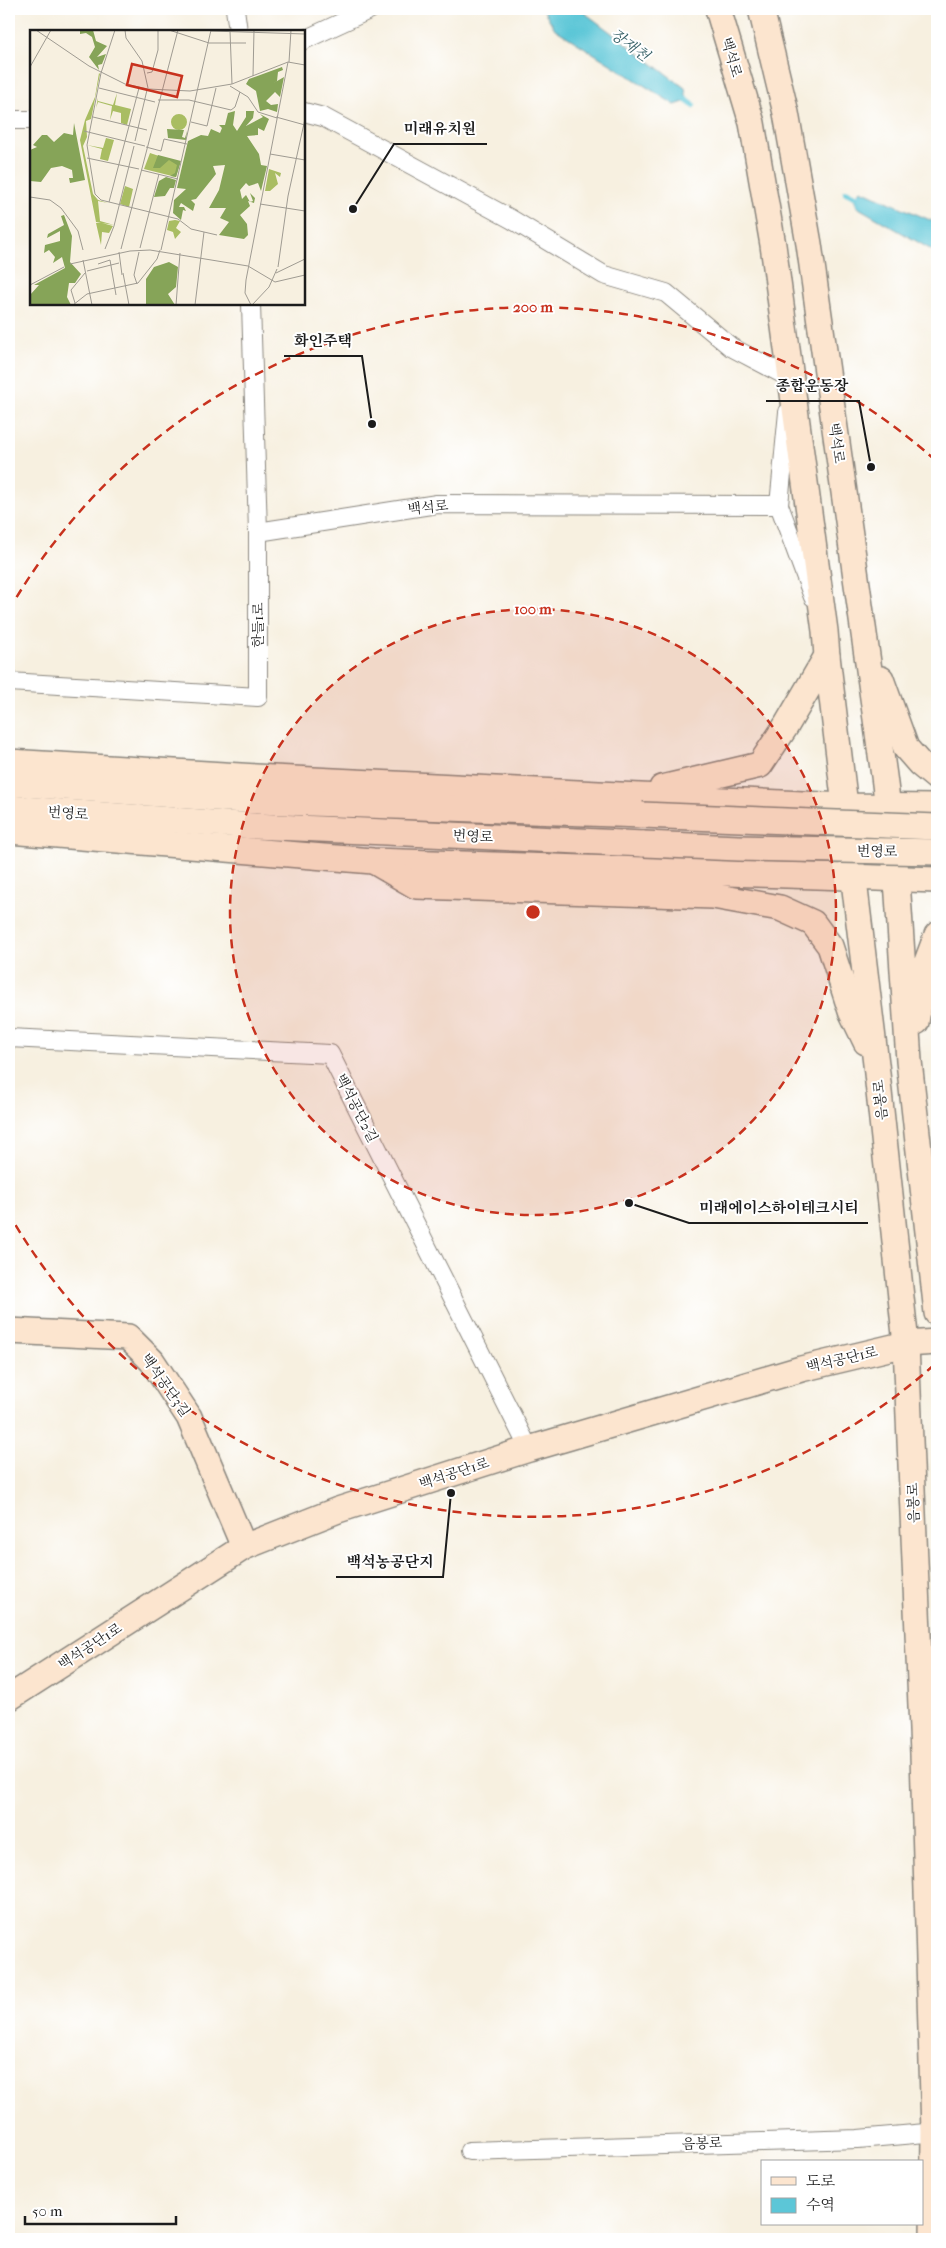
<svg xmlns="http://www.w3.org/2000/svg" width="946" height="2248" font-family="'IM FELL French Canon','Noto Serif KR',serif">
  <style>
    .water { fill: #5cc6d7; stroke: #3c717a }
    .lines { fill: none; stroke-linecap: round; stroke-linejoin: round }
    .stream { stroke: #5cc6d7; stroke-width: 6 }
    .street-casing { stroke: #8a867e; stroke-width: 20 }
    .secondary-casing { stroke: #8a867e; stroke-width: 28 }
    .street { stroke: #fff; stroke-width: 18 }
    .secondary { stroke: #fce5cf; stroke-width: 25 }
    .secondary-bridge-casing { stroke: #8a867e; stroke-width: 28; stroke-linecap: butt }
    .secondary-bridge { stroke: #fce5cf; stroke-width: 25 }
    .ring { fill: none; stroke: #c8321e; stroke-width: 2.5; stroke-dasharray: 9 6 }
    .labels { text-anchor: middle; stroke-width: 4; stroke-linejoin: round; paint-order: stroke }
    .street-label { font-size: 14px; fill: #1c1c1c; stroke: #fff }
    .water-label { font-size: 15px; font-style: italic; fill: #366067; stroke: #fff }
    .inset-road { fill: none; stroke: #9f9b92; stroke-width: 1 }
    .view { fill: #c8321e; fill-opacity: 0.15; stroke: #c8321e; stroke-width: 2.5 }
    .inset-edge { fill: none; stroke: #1c1c1c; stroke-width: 2.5 }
    .centre { fill: #c8321e; stroke: #fff; stroke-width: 2.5 }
    .ring-label { font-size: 15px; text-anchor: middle; font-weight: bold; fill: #c8321e; stroke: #fff; stroke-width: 4; stroke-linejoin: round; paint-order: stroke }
    .leader { fill: none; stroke: #1c1c1c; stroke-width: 2 }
    .callout-dot { fill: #1c1c1c; stroke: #fff; stroke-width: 2 }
    .callout-label { font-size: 15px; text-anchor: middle; font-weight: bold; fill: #1c1c1c; stroke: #fff; stroke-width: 4; stroke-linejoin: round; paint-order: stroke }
  </style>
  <rect width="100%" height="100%" fill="#fff"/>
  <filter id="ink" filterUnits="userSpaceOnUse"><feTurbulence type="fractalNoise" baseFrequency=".02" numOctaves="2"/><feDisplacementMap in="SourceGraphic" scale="10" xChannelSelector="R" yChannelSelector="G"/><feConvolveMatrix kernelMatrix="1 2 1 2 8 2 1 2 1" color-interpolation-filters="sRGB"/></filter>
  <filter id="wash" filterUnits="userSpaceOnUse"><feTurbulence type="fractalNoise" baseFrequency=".0096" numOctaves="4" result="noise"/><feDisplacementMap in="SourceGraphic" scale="20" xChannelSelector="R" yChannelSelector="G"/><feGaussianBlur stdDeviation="1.12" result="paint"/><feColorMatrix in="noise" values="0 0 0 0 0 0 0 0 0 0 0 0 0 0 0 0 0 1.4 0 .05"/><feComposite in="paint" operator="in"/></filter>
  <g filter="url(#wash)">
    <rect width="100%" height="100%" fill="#f7f0e0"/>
    <g class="water">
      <path d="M543,9L581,10L685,88L687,101L675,105L555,29Z"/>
      <path d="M861,190L937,223V253L857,207L854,197Z"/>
    </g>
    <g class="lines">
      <g class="stream">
        <path d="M682,97L693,105"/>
        <path d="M846,192L863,200"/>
      </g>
    </g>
  </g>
  <g filter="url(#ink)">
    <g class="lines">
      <g class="street-casing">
        <g id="street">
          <path d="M235,9L238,31"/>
          <path d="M304,40L371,9"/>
          <path d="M304,112L323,117L511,219L604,275L666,293L731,347L792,379L791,387"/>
          <path d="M9,120H31"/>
          <path d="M788,412L779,505L813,597"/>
          <path d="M258,532L437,504L779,505"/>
          <path d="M9,682L258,697V532L251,304"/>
          <path d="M9,1038L330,1054L529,1449"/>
          <path d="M469,2151L858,2139L937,2132"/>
        </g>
      </g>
      <g class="secondary-casing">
        <g id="secondary">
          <path d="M718,9L752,123L773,245L825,631L827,656L876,1064L906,1344L923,1754L934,2132L933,2239"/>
          <path d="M761,9L786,113L809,244L884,776L897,880L909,1061L937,1313"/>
          <path d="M881,679L906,748L920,764L937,778"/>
          <path d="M9,762L273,778L845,806L937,807"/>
          <path d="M9,783L257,801L642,815"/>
          <path d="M662,788L760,765L786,726L827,656"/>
          <path d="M9,808L254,826L644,844"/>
          <path d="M9,831L373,861L937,880"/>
          <path d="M375,862L416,886L713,896L780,908L813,923L830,946L851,1011L866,1042"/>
          <path d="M916,1022L925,967L937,935"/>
          <path d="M9,1331L128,1337L152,1361L189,1417L244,1547"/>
          <path d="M9,1698L244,1547L338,1510L529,1449L801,1369L906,1344L937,1342"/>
        </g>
      </g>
      <use href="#street" class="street"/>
      <use href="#secondary" class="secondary"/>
      <g class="secondary-bridge-casing">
        <g id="secondary-bridge">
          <path d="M642,815L937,827"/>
          <path d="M644,844L739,848L937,852"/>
        </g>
      </g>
      <use href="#secondary-bridge" class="secondary-bridge"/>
    </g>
  </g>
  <circle cx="533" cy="912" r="303" fill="#c8321e" fill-opacity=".12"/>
  <g class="ring">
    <circle cx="533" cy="912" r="303"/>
    <path d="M934 1365A605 605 0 0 1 9 1214M9 610A605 605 0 0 1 934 459"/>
  </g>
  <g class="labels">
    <g class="street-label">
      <text transform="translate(732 57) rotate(74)" y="5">백석로</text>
      <text transform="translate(837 443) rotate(82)" y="5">백석로</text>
      <text transform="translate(428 507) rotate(-6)" y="5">백석로</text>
      <text transform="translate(258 625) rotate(-90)" y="5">한들1로</text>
      <text transform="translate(68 813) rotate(4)" y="5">번영로</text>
      <text transform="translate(473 836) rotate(3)" y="5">번영로</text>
      <text transform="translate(877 851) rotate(1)" y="5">번영로</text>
      <text transform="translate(880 1100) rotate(-96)" y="5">음봉로</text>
      <text transform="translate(357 1108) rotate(63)" y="5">백석공단2길</text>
      <text transform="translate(842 1359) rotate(-13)" y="5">백석공단1로</text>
      <text transform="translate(166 1385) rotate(55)" y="5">백석공단3길</text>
      <text transform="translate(454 1473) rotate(-18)" y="5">백석공단1로</text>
      <text transform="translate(913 1503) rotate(-92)" y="5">음봉로</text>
      <text transform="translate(90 1646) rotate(-33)" y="5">백석공단1로</text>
      <text transform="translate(702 2143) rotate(-2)" y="5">음봉로</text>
    </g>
    <g class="water-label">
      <text transform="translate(630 45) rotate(36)" y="5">장재천</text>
    </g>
  </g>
  <g transform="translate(30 30)">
    <rect width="275" height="275" fill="#f7f0e0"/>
    <path d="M69,43L70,44L61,89L56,91L57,107L53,116L63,164L68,170L78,173L68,171L70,191L84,195L72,193L83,196L79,203L72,202L71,215L66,193L71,192H66L50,110L55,90L65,67ZM87,63L85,75L101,79L97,95L91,93V83L83,81L80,90L82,76L68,72L66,78L68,68V71L83,75ZM141 92a8 8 0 1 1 16 0a8 8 0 1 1-16 0ZM76,108L84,110L78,131L70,129L72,119L57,115L73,118ZM120,123L150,133L146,147L114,139ZM239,139L251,143L250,147L245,143L248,154L240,161H235ZM95,156L103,159L99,177L90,174ZM145,190L150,191L146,198L151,202L145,209L143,202L137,200L139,191Z" fill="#a9bd62"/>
    <path d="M50,0H63L66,11L77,16L67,27L76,24L72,34L68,35L69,40L59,27L65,17L62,7L56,3L50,4ZM252,37L253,40L248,42L247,51L242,54L254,47L250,67L245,62L236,71L241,75L248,74L247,82L238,79L230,81L226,61L216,54L219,49ZM205,81L203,95L207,101L216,87V81H224L223,88L216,96L233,87L230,84L239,89L234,101L228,98V105L217,106L229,124L231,135L237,136L231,161L228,153L219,156L216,153L210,160L212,169L216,165L220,172L223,171L220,163L225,168L224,173L218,171L220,176L210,185L217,194L218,205L214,209L189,205L199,192L190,188L196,178H179L189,160L195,135L183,136L186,144L166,169L161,170L165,174L163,181L151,173L149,177H154L156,181L153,180L151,190L143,183L144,170L156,159L147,158L158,111L171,105L178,106L181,99L190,103L192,98L189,95H195L198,83ZM44,93L55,150L40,153L39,148H43L42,140L32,136L21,138L11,152L0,151V120L7,117L3,115L12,105H17L24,112L34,103L43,105ZM137,99L154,100L152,107L155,108L157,101L156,110L138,108ZM128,125L151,131L146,147L140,146L145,143L147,135L139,130L130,138H123ZM136,147L146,150L144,158H140L135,166L124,167L129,151ZM34,185L42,206L40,232L51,244L45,253H39L37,267L41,275H0V265L9,255H4L35,238L32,227L23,233L25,227L19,220L14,223L15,215L30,211V201L17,208L18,204L34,195L31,186ZM139,232L148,237L146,257L138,264L145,275H116V249L124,237Z" fill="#86a458"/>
    <path class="inset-road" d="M6,0L59,36L95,54L118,59L160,61L202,54L258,32L275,35M85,0L71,43L57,115L65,164L71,170L148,189L161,199L187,205M95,0L96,8L112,31L118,58M139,0L179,13H216M181,1L275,4M200,1L202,54M259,32L261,0M0,37L21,0M117,43L122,42L128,20V0M223,46L224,0M200,56L218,67L228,82L247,88M69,58L125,72M128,70H159L201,80L205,77L210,62M63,87L117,100M246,87L275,95M161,92L177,96L186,58M54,101L115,116M105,111L117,60M116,117L131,121L134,109L157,114M240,124L275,130M57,128L109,139M111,140L148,149M0,167L20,170L31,178L48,201L53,220M79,172L109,58M230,174L275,181M110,218L129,144M75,219L84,196L104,116M91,219L148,0M131,220L181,0M89,222L92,245M53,230L62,275M40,234L100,221L120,220L218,236L245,252L275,245M68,234L80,230L86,265M248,237L258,166L275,89M57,241L89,233M93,243L99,275M246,243L275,229M107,254L104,245L109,222M0,255L34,237M45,273L41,260L55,243M43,275L57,264L108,253L127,229L130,220M146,275L150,223M165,275L174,202M221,275L215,263L216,250L258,32M222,275L239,257L247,239"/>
    <path class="view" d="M102,34L152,46L147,67L97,55Z"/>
    <rect width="275" height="275" class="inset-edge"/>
  </g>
  <circle cx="533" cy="912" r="8" class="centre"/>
  <g class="ring-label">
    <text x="533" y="312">200 m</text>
    <text x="533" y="614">100 m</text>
  </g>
  <path class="leader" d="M353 209L394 144H487M372 424L362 356H284M871 467L859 401H766M629 1203L689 1223H868M451 1493L443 1577H336"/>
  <g class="callout-dot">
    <circle cx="353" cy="209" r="5"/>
    <circle cx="372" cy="424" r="5"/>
    <circle cx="871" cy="467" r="5"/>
    <circle cx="629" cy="1203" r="5"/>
    <circle cx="451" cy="1493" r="5"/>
  </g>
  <g class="callout-label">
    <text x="440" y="134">미래유치원</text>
    <text x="323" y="346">화인주택</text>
    <text x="812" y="391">종합운동장</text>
    <text x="779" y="1213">미래에이스하이테크시티</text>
    <text x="390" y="1567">백석농공단지</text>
  </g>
  <rect width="946" height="2248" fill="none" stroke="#fff" stroke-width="30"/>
  <rect x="761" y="2160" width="162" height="65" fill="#ffffff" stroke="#a4a4a4"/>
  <rect x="771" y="2177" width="25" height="8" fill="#fce5cf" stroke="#a4a4a4"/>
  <text x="806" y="2186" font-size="15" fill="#1c1c1c">도로</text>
  <rect x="771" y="2198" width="25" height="15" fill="#5cc6d7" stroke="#a4a4a4"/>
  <text x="806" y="2210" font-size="15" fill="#1c1c1c">수역</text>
  <path d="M25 2216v8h151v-8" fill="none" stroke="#1c1c1c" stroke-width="2.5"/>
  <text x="32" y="2216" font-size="15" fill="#1c1c1c" stroke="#ffffff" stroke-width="4" paint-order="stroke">50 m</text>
</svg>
